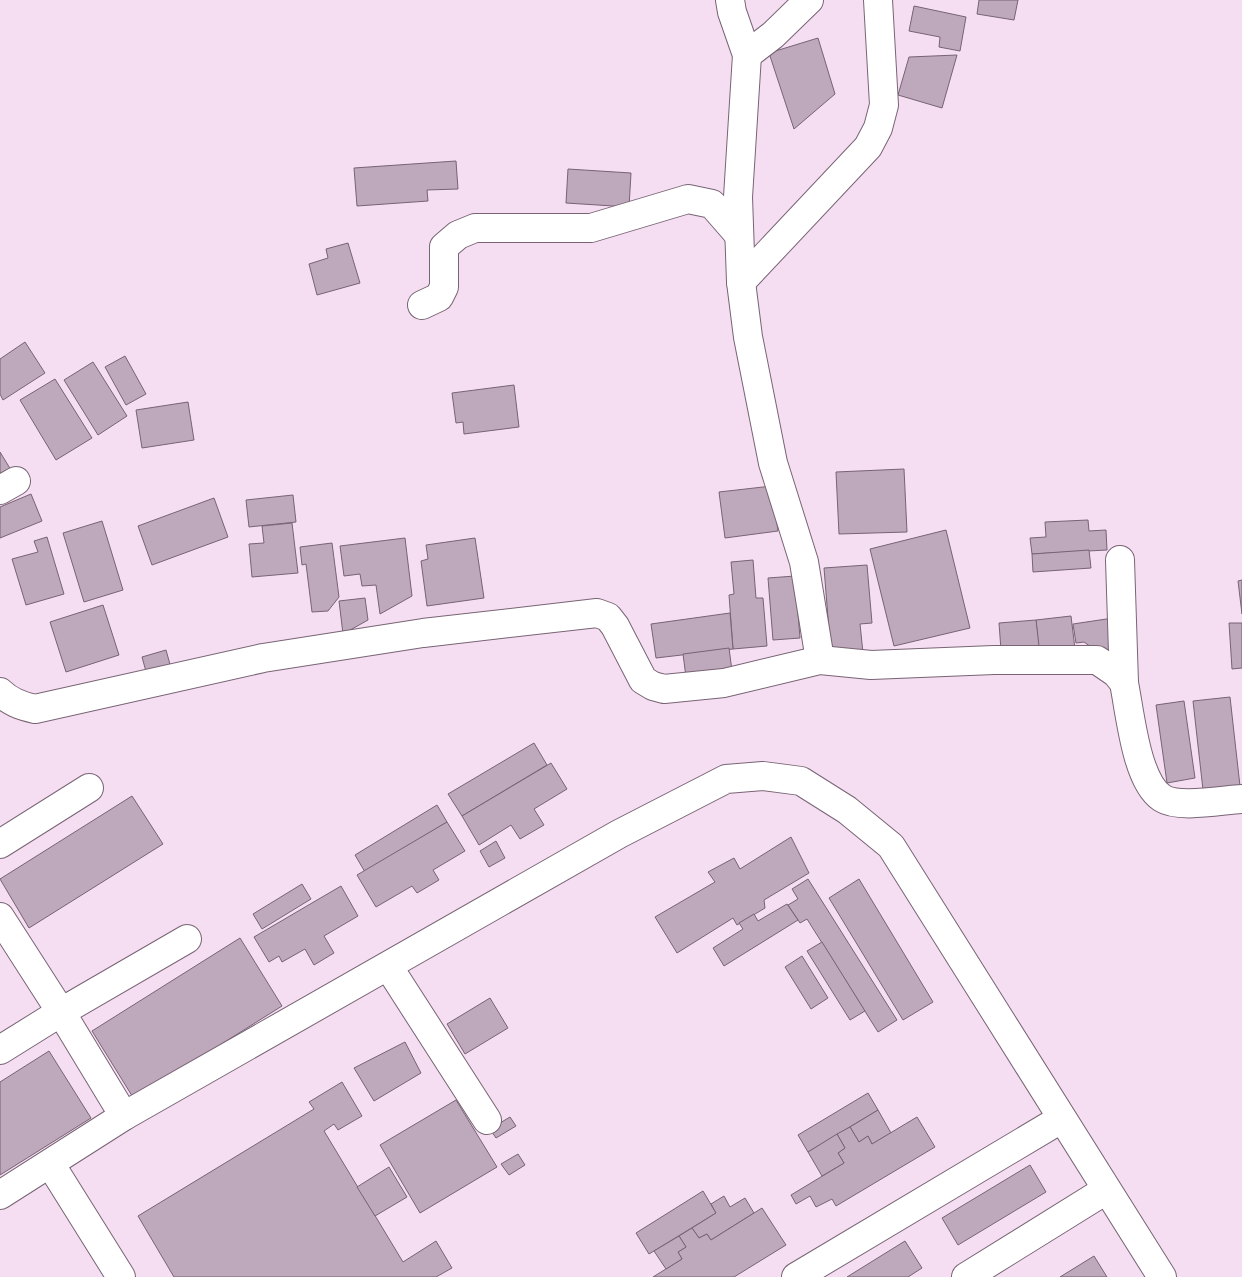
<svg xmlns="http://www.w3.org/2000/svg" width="1242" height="1277" font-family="Lora,serif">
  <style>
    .building { fill: #bea8bb; stroke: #776374 }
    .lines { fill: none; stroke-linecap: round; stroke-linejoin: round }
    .minor-casing { stroke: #786475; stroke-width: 30 }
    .minor { stroke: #fff; stroke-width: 28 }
  </style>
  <rect width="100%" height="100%" fill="#f5def1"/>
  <g class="building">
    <path d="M979,0H1018L1014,20L977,14Z"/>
    <path d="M914,6L966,17L960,51L939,47L940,37L909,31Z"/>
    <path d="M818,38L835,94L794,129L769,53Z"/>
    <path d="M957,55L942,108L898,95L909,57Z"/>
    <path d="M456,161L458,189L427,190L428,201L357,206L354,168Z"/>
    <path d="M568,169L631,173L629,207L566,203Z"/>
    <path d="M348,243L360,283L317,295L309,264L328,258L326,249Z"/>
    <path d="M25,342L45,373L3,400L0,394V359Z"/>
    <path d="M125,356L146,394L126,405L105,367Z"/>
    <path d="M93,362L127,416L98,435L64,380Z"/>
    <path d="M55,379L92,438L56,460L20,400Z"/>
    <path d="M514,385L519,427L464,434L463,422L456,423L452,393Z"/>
    <path d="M188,402L194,440L142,448L136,410Z"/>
    <path d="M0,452L11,470L0,477Z"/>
    <path d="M904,469L907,532L839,534L836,472Z"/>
    <path d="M772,486L778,531L725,538L719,492Z"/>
    <path d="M31,494L42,521L0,538V507Z"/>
    <path d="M293,495L296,522L249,527L246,500Z"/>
    <path d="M214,498L228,537L152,565L138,526Z"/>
    <path d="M1088,520L1089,531L1106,530L1107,550L1032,554L1030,538L1046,537L1045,522Z"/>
    <path d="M102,521L123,590L84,602L63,533Z"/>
    <path d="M292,523L298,573L252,577L249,544L264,543L262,526Z"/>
    <path d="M946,530L970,628L894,646L870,549Z"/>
    <path d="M47,537L64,594L26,605L12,559L38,552L34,541Z"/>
    <path d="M405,538L412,596L380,614L376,585L362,586L360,574L344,576L340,546Z"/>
    <path d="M475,538L484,598L427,606L421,561L428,559L426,545Z"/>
    <path d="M332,543L339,597L328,611L312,612L306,564L302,565L300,547Z"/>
    <path d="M1089,550L1091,568L1033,572L1032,554Z"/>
    <path d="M753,560L756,598H763L767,646L733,649L729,595L734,594L731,562Z"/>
    <path d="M867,565L872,623L860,624L863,653L831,655L824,568Z"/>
    <path d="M795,576L800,638L773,640L768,578Z"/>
    <path d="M1242,580V614L1238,581Z"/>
    <path d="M365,598L368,620L343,634L339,601Z"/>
    <path d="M103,605L119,655L66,672L50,622Z"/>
    <path d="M730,613L733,649L656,658L651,624Z"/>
    <path d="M1071,616L1075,649L1039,653L1036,620Z"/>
    <path d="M1113,618L1118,648L1097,651L1084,642L1076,643L1073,624Z"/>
    <path d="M1036,620L1039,646L1001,650L999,623Z"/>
    <path d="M1229,623H1242V668L1232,669Z"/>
    <path d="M729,648L732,671L686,677L683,654Z"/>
    <path d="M166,650L171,668L147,675L142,657Z"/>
    <path d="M1230,697L1240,786L1203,790L1193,701Z"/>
    <path d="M1184,701L1195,778L1167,783L1156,705Z"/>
    <path d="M534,743L547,765L462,816L448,794Z"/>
    <path d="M551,763L567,789L534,809L544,825L520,839L511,825L479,845L462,816Z"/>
    <path d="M132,796L163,844L29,928L0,879Z"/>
    <path d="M437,805L447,822L365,872L355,855Z"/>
    <path d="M447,822L465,851L433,870L439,880L417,893L412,886L376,907L357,875Z"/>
    <path d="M791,837L809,873L764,900L765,908L737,925L733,918L677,953L655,917L715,882L708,872L734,858L740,869Z"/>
    <path d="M496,841L505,858L489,867L480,851Z"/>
    <path d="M808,879L897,1020L878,1032L807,919L800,923L788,905L798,899L792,889Z"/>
    <path d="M859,879L933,1002L903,1020L829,898Z"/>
    <path d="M302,884L311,899L262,929L253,914Z"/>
    <path d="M341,886L358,916L324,936L334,953L314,965L305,949L282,962L279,956L269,962L254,937Z"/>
    <path d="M787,904L798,920L724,966L713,948L743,929L739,923L754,914L758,921Z"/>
    <path d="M240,938L282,1006L134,1099L92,1031Z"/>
    <path d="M822,942L865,1011L850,1020L807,951Z"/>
    <path d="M802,956L828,998L811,1009L785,967Z"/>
    <path d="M490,998L508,1028L465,1054L447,1024Z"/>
    <path d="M405,1042L421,1073L374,1101L354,1068Z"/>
    <path d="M49,1051L91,1118L0,1175V1082Z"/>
    <path d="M342,1082L362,1116L338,1130L334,1124L324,1131L403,1262L436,1241L452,1268L436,1277H174L138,1216L314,1109L309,1102Z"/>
    <path d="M868,1093L878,1110L808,1152L798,1135Z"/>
    <path d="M456,1100L497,1167L420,1213L380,1145Z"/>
    <path d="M878,1110L891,1133L872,1144L868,1136L859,1142L850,1127Z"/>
    <path d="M510,1117L516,1126L496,1138L490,1129Z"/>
    <path d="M917,1117L935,1147L836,1206L832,1199L816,1207L810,1196L796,1204L791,1195L844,1163L838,1153L845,1148L837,1134L850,1127L859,1142L868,1136L872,1144Z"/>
    <path d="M837,1134L845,1148L838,1153L844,1163L822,1176L808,1152Z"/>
    <path d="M518,1154L525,1165L509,1175L501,1164Z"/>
    <path d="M1030,1165L1046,1192L958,1245L942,1218Z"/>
    <path d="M389,1167L407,1197L375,1216L357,1187Z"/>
    <path d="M703,1191L716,1213L649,1254L636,1233Z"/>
    <path d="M724,1196L730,1207L745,1198L754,1213L711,1240L707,1234L699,1238L692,1228L716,1213L711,1204Z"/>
    <path d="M762,1208L786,1245L734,1277H653L682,1259L678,1252L686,1247L679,1236L692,1228L699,1238L707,1234L711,1240Z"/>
    <path d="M679,1236L686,1247L678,1252L682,1259L666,1269L654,1251Z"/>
    <path d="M905,1241L922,1268L908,1277H847Z"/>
    <path d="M1094,1256L1107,1277H1060Z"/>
  </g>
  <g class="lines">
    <g class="minor-casing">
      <g id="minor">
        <path d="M730,0L732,12L747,55L738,197L741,282L748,337L773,463L804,562L820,660"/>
        <path d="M747,55L773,35L809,0"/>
        <path d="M741,282L868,147L878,128L884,105L878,0"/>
        <path d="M422,305L439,297L444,287V247L458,235L475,228H591L688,199L712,204L739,235"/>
        <path d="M0,490L16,481"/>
        <path d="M1120,560L1124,683"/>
        <path d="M0,692C10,702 21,706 35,709L263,658L423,633L597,613L608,617L615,626L643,680L653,686L664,689L724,683L820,660L871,665L994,660H1097L1116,673L1124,683C1130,712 1136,781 1162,798C1179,809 1222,800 1242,799"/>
        <path d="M0,844L89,788"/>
        <path d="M0,917L61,1012L187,939"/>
        <path d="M388,966L487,1120"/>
        <path d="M0,1050L61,1012L124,1116"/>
        <path d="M51,1165L121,1277"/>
        <path d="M0,1195L124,1116L619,834L726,779L763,776L801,781L847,810L891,846L1162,1277"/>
        <path d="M796,1277L1061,1119"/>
        <path d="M966,1277L1106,1190"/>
      </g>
    </g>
    <use href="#minor" class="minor"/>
  </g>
</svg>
